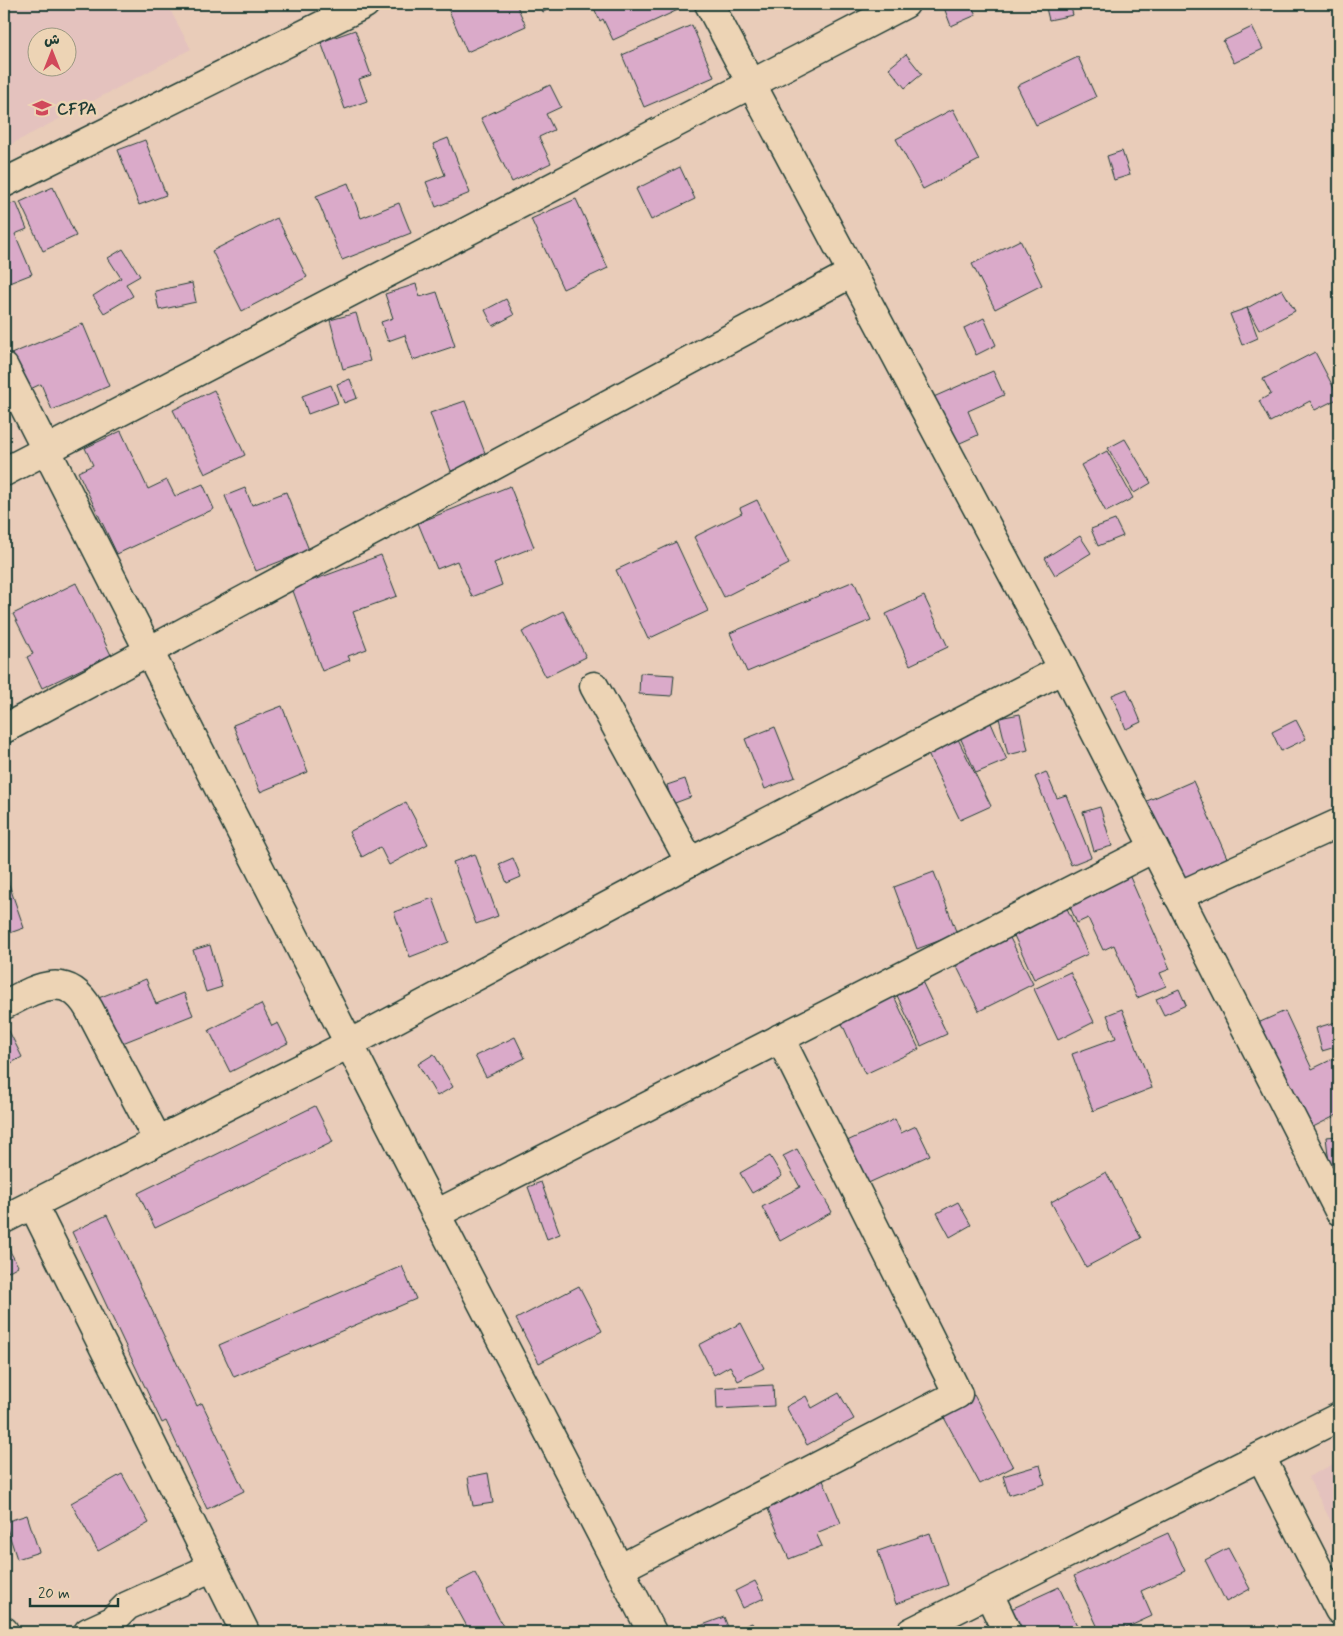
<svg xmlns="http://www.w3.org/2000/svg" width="1343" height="1636" font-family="Mynerve,'Playpen Sans Arabic',sans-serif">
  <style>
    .built { fill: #e4c2be; fill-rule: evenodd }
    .building { fill: #daaac9; stroke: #1f3d34 }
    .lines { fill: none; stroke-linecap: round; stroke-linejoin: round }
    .minor-casing { stroke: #1f3d34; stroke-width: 31 }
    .minor { stroke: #edd4b5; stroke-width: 28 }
    .labels { text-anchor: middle; stroke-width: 5; stroke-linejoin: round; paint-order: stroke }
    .poi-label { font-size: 16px; font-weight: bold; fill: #1f3d34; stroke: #edd4b5; text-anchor: start }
  </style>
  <rect width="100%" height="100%" fill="#e9ccb9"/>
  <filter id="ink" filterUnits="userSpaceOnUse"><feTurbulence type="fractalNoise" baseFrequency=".02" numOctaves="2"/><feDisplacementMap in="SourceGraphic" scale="10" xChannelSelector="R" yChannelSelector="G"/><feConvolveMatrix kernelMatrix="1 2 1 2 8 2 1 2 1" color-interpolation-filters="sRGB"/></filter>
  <g filter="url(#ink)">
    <g class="built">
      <path d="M4,4H167L191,49L4,148ZM38,38H68V68H38Z"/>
      <path d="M1339,1461V1460V1537L1308,1477Z"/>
    </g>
    <g class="building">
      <path d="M446,4H516L526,26L467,52Z"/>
      <path d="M539,4H562L543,12Z"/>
      <path d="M592,4H677L680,9L613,40L603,19L600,21Z"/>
      <path d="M946,4H971L976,15L951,26L943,5Z"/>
      <path d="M1045,4H1070L1073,15L1049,20Z"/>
      <path d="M692,25L714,77L644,107L622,55Z"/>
      <path d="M1252,27L1263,49L1234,63L1223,41Z"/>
      <path d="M355,30L371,75L359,79L367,101L345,109L321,42Z"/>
      <path d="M906,54L922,74L905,88L889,68Z"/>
      <path d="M1078,57L1096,97L1036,125L1017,86Z"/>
      <path d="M550,85L561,107L546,114L554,130L539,137L551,163L512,182L481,118Z"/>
      <path d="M953,109L979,160L923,189L896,139Z"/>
      <path d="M448,138L470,193L436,207L426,182L445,175L433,144Z"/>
      <path d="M145,140L166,195L139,205L118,150Z"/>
      <path d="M1122,151L1130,175L1114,180L1107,156Z"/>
      <path d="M680,167L695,199L651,220L636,189Z"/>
      <path d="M348,183L361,218L399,203L411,233L342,260L316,196Z"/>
      <path d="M53,187L76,236L43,251L20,202Z"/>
      <path d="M576,199L608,268L563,289L531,219Z"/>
      <path d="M16,202L27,229L15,234L32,274L4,285V207Z"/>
      <path d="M277,218L307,277L242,311L212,251Z"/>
      <path d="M1020,240L1042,285L995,309L972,264Z"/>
      <path d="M123,249L140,276L126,284L133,296L104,313L93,296L121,278L108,258Z"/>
      <path d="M192,283L196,302L159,310L155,291Z"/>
      <path d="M416,284L420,297L437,292L455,346L413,360L405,335L388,341L381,322L393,318L385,294Z"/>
      <path d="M1282,289L1295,311L1259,330L1247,308Z"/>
      <path d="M506,299L514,315L493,326L485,310Z"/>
      <path d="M1247,308L1258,338L1242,345L1230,314Z"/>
      <path d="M356,313L370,361L343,369L330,320Z"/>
      <path d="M984,318L996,345L976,355L964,328Z"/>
      <path d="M83,324L109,386L52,410L41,384L26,391L11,354Z"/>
      <path d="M1315,352L1339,398L1315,410L1310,401L1270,422L1259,401L1271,394L1263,379Z"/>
      <path d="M993,371L1004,395L968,411L978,435L951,447L929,399Z"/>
      <path d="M350,379L357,398L344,403L337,384Z"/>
      <path d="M331,385L338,403L308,414L302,396Z"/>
      <path d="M214,390L245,455L205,474L173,410Z"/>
      <path d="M465,401L487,458L451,471L430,413Z"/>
      <path d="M121,431L148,489L167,480L175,496L203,484L214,509L117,554L78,472L93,465L85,448Z"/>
      <path d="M1125,439L1151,483L1134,493L1108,448Z"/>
      <path d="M1107,451L1133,498L1106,512L1081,465Z"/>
      <path d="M510,486L534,547L494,563L502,585L472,597L457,561L437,569L418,523Z"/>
      <path d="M245,488L252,505L286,492L309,550L256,571L225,496Z"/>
      <path d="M757,500L789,564L724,597L694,537L742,513L740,508Z"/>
      <path d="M1115,520L1123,536L1098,546L1091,529Z"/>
      <path d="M1080,536L1091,553L1055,575L1045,558Z"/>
      <path d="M676,542L708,611L648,639L616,570Z"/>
      <path d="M381,555L397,596L353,612L367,649L348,656L350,660L322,671L292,588Z"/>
      <path d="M854,581L871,620L747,672L730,633Z"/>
      <path d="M76,583L111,655L42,688L27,657L33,654L13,614Z"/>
      <path d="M924,596L948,647L910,665L886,614Z"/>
      <path d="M563,611L586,657L546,677L522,632Z"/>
      <path d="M640,673L674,675L672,696L639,694Z"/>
      <path d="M1127,689L1141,722L1126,729L1112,695Z"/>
      <path d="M282,706L308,772L260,792L233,725Z"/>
      <path d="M1020,714L1028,750L1008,755L999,718Z"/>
      <path d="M1296,720L1306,739L1281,751L1272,732Z"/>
      <path d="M991,723L1007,760L976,773L960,737Z"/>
      <path d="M775,727L795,777L765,789L745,739Z"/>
      <path d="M956,735L991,806L960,820L926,750Z"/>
      <path d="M1046,772L1057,798L1066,795L1091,857L1071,865L1035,777Z"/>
      <path d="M685,779L691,797L672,804L667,785Z"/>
      <path d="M1193,781L1228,860L1182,880L1147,801Z"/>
      <path d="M406,802L428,844L389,865L380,847L362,857L349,832Z"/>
      <path d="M1100,807L1112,846L1094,851L1083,812Z"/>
      <path d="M475,854L498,916L476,924L453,862Z"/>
      <path d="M513,858L521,877L507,883L499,864Z"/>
      <path d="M1126,868L1170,969L1160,973L1166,986L1137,998L1114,945L1103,950L1088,918L1077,923L1065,895Z"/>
      <path d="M934,872L957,934L917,949L894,887Z"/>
      <path d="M5,873L24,928L4,935V874Z"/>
      <path d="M433,898L449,942L410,957L394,912Z"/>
      <path d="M1065,904L1088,954L1034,979L1011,929Z"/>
      <path d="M1007,932L1033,984L979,1011L953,959Z"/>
      <path d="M210,945L222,987L206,992L193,950Z"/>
      <path d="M1070,972L1094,1022L1058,1040L1034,989Z"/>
      <path d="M919,975L947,1034L921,1046L893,987Z"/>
      <path d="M146,979L156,1004L184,993L193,1015L115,1046L96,999Z"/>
      <path d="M1179,989L1186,1005L1164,1015L1156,999Z"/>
      <path d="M892,992L919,1049L865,1074L839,1017Z"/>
      <path d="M261,1004L272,1026L278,1023L288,1043L230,1072L209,1030Z"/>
      <path d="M1122,1009L1152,1088L1093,1111L1072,1054L1116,1038L1107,1015Z"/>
      <path d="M1285,1011L1312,1069L1339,1056V1114L1309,1129L1258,1023Z"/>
      <path d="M1339,1021V1046L1322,1051L1316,1028Z"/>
      <path d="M5,1023L22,1057L4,1067V1024Z"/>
      <path d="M515,1037L525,1058L486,1077L475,1056Z"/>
      <path d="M434,1054L453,1087L437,1096L418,1064Z"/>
      <path d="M315,1106L333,1142L155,1228L138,1193Z"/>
      <path d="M895,1119L901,1133L916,1126L930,1155L864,1185L845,1142Z"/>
      <path d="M1339,1136V1171L1330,1172L1326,1137Z"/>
      <path d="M797,1149L832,1212L780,1241L762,1207L800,1187L783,1156Z"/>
      <path d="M770,1156L782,1176L752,1193L740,1173Z"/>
      <path d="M1106,1172L1141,1238L1086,1267L1051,1202Z"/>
      <path d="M541,1182L560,1234L547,1239L528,1187Z"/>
      <path d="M958,1202L971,1225L950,1237L937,1213Z"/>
      <path d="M107,1215L197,1406L202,1403L244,1491L207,1509L166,1421L162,1423L72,1232Z"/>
      <path d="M4,1240L18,1266L4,1274Z"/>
      <path d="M402,1266L416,1299L234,1377L219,1345Z"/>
      <path d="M579,1286L602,1331L539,1363L516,1319Z"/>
      <path d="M741,1323L764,1368L738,1381L730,1366L714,1375L699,1345Z"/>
      <path d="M773,1385L774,1406L717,1409L716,1388Z"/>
      <path d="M839,1393L854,1419L807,1445L786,1407L806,1396L812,1408Z"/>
      <path d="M974,1395L1013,1467L980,1484L941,1412Z"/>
      <path d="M1040,1465L1045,1484L1009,1495L1003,1476Z"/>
      <path d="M488,1473L493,1503L473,1506L468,1477Z"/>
      <path d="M122,1474L149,1523L98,1551L71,1503Z"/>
      <path d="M822,1478L841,1523L816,1533L822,1546L789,1559L765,1502Z"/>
      <path d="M27,1515L39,1552L17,1559L5,1522Z"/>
      <path d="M930,1533L948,1585L896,1604L878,1551Z"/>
      <path d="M1168,1533L1185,1571L1141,1591L1152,1616L1117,1632H1100L1074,1576Z"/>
      <path d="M1228,1548L1250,1589L1226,1602L1205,1560Z"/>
      <path d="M475,1573L506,1632H470L446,1588Z"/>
      <path d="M755,1581L764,1598L743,1608L735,1591Z"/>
      <path d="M1059,1587L1079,1630L1075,1632H1019L1009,1610Z"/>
      <path d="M724,1617L730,1632H693L692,1629Z"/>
      <path d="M752,1623L756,1632H730Z"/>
      <path d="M429,1624L433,1632H412Z"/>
    </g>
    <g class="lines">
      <g class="minor-casing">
        <g id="minor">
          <path d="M709,4L1063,669L1339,1211"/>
          <path d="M4,183L365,4"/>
          <path d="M4,367L436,1214L652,1632"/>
          <path d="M4,472L905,4"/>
          <path d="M594,686L690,862"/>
          <path d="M4,729L852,273"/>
          <path d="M1178,896L1339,823"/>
          <path d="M4,1005C35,989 66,969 89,1009L158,1141"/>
          <path d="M33,1205L245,1632"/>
          <path d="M436,1214L1154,848"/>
          <path d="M4,1219L349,1044L690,862L1063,669"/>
          <path d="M1261,1457L1339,1610"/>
          <path d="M619,1569L958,1394L780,1038"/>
          <path d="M989,1594L1007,1632"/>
          <path d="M4,1631V1632"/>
          <path d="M88,1632L112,1621L127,1606L213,1567"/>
          <path d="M911,1632L1339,1417"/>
        </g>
      </g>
      <use href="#minor" class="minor"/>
    </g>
  </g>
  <defs>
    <g id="school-bare" transform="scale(1.5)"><path d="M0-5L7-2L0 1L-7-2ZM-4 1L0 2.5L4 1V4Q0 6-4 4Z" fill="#d1495b" stroke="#edd4b5" stroke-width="2.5" paint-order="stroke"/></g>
  </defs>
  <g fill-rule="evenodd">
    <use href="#school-bare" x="42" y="108"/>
  </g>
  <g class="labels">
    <g class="poi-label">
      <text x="57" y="114">CFPA</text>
    </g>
  </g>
  <rect width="1343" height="1636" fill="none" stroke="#edd4b5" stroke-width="20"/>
  <rect x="10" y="10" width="1323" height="1616" fill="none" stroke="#1f3d34" stroke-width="2" filter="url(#ink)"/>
  <g transform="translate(52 52)"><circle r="24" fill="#edd4b5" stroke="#9b9881"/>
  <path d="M0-4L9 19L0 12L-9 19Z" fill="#d1495b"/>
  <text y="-8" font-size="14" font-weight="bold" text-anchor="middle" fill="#1f3d34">ش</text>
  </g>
  <path d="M30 1598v8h88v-8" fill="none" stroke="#1f3d34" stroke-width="2.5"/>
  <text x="38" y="1598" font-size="15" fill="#1f3d34" stroke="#edd4b5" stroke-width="4" paint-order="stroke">20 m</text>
</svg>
